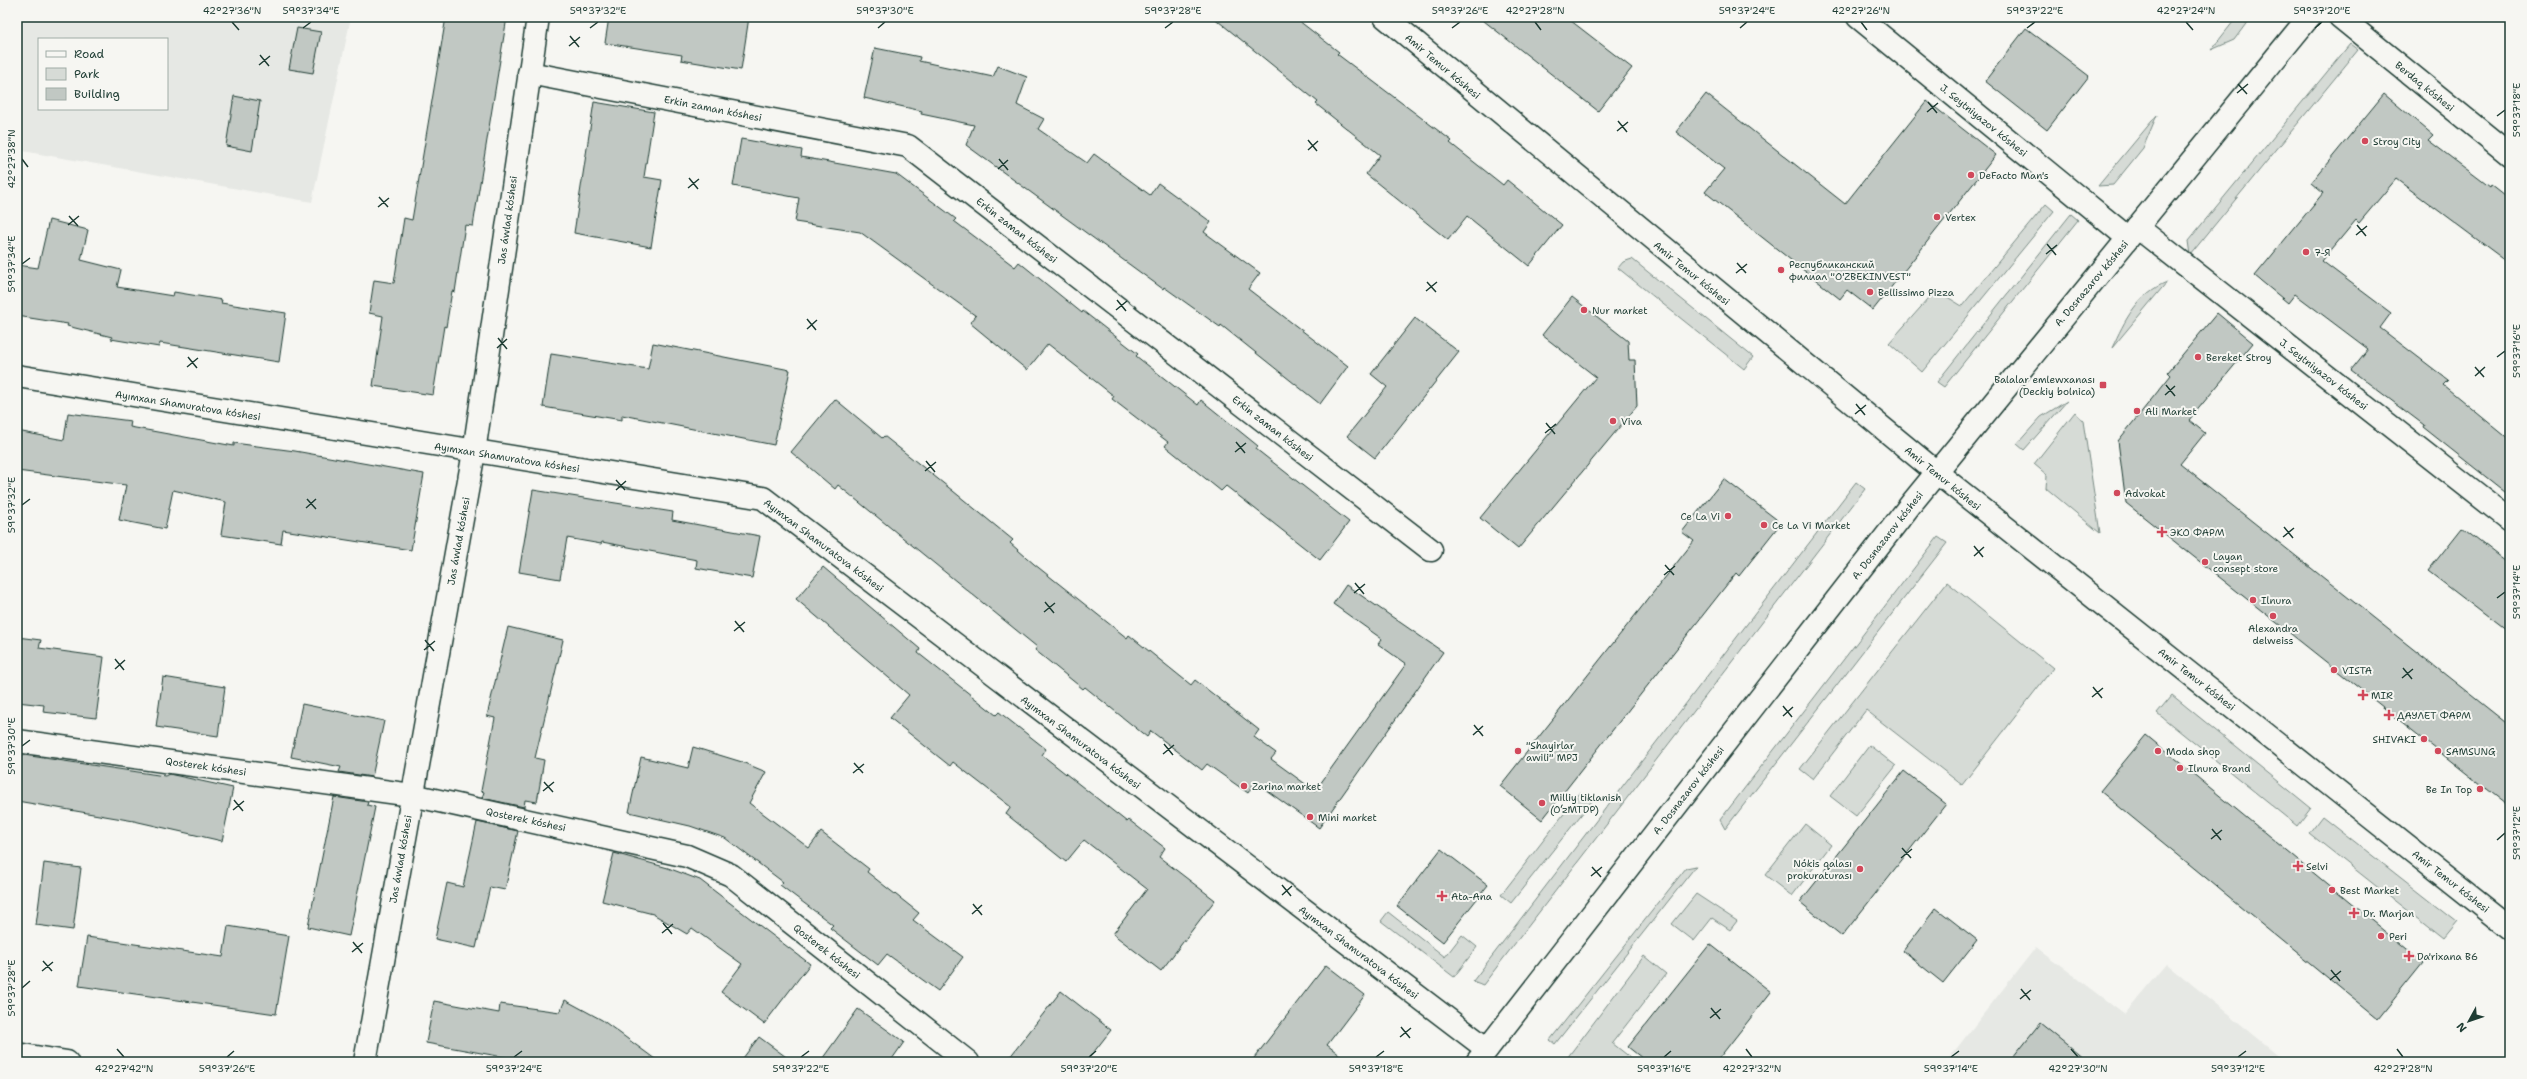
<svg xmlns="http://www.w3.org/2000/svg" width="2527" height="1079" font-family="'Shantell Sans',sans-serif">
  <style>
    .built { fill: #e6e8e4; fill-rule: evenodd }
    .green { fill: #d6dbd6; stroke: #7a8c85 }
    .building { fill: #c1c8c3; stroke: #1f3d34 }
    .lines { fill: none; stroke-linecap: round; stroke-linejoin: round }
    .minor-casing { stroke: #1f3d34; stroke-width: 25 }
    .major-casing { stroke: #1f3d34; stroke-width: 25 }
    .minor { stroke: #f6f6f2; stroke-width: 22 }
    .major { stroke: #f6f6f2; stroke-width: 22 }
    .ticks { fill: none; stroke: #1f3d34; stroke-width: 1.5 }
    .poi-dot { fill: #d1495b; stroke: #f6f6f2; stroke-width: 1.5 }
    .labels { text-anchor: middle; stroke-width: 4; stroke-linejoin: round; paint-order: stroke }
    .street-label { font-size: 10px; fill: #1f3d34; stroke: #f6f6f2 }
    .poi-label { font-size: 10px; fill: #1f3d34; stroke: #f6f6f2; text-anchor: start }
    .neatline { fill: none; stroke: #1f3d34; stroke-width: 1.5 }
    .ticks-label { font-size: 10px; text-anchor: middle; fill: #1f3d34 }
  </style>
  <rect width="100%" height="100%" fill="#f6f6f2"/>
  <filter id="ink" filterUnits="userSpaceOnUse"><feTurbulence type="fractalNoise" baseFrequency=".025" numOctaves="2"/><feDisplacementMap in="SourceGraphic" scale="8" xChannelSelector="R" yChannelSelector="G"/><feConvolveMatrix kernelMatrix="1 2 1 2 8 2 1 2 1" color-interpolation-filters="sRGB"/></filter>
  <g filter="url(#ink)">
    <g class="built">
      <path d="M17,17H351L312,202L17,150ZM39,39H167V109H39Z"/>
      <path d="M2036,947L2125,1014L2167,964L2287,1062H1946Z"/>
    </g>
    <g class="green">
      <path d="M2237,17H2251L2234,40L2211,50Z"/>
      <path d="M2350,44L2358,50L2190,255L2188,241Z"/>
      <path d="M2157,115L2143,148L2113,185L2098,186Z"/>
      <path d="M2046,204L2054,211L1922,372L1889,343L1936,290L1962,306Z"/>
      <path d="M2071,214L2078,220L1944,387L1937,382Z"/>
      <path d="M1632,259L1753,357L1744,369L1618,268L1623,262Z"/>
      <path d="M2167,282L2112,348C2125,320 2137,294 2167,282Z"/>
      <path d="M2067,401L2024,450L2017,444L2041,417Z"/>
      <path d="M2075,412L2083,421L2100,533L2046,488L2047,475L2034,464Z"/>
      <path d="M1856,482L1865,489L1483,985L1473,981Z"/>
      <path d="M1938,537L1947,543L1725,829L1720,820Z"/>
      <path d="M1947,582L2053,668L1962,785L1866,710L1813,779L1800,769Z"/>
      <path d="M2172,695L2311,808L2297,826L2157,713Z"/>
      <path d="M1869,745L1896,766L1856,816L1830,796Z"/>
      <path d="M1580,793L1592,801L1511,903L1501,895Z"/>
      <path d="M2322,816L2457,922L2443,939L2309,833Z"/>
      <path d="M1805,824L1831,845L1792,896L1765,875Z"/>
      <path d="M1696,866L1555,1044L1550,1040L1686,868Z"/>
      <path d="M1696,894L1737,921L1730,930L1712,918L1694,941L1672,924Z"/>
      <path d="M1388,912L1445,957L1462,935L1477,947L1454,977L1381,921Z"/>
      <path d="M1644,956L1666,974L1612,1043L1636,1062H1564Z"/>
    </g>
    <g class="building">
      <path d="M446,17H507L473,226L465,225L455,292L452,291L446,327L444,326L433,395L373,386L383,316L369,313L374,280L394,283L404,218L412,220Z"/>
      <path d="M609,17H749L741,70L681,60L682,55L605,43Z"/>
      <path d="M1213,17H1294L1339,52L1337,54L1452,141L1450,143L1503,185L1507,180L1562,225L1529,266L1467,216L1448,240L1366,174L1380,155L1316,104L1318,102Z"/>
      <path d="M1479,17H1566L1632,68L1598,111Z"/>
      <path d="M297,28L321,32L313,73L289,69Z"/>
      <path d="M2026,28L2089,76L2047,130L1985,81Z"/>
      <path d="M875,48L920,57L919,61L993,77L998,66L1027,77L1017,105L1044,119L1038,129L1087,163L1094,154L1150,195L1158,183L1211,222L1204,232L1260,273L1248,289L1348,366L1320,404L1221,325L1220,327L1164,287L1163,289L966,145L974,125L921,114L922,111L864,98Z"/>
      <path d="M1706,94L1845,204L1927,101L1996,155L1873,310L1847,290L1840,299L1705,192L1724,169L1676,132Z"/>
      <path d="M2384,94L2433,135L2428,140L2490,187L2491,185L2510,200V264L2396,179L2359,223L2356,220L2322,261L2391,313L2380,328L2448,380L2443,385L2510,440V496L2423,427L2424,425L2351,370L2368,349L2295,294L2288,303L2255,276L2323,193L2311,183Z"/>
      <path d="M234,96L260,101L252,151L226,146Z"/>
      <path d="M594,102L654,112L644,177L662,180L651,247L574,233Z"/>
      <path d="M741,139L802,150L801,157L896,174L956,219L954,221L1015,267L1019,262L1082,313L1083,311L1138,354L1136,356L1198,405L1201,400L1258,446L1256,449L1349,522L1320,560L1226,486L1221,491L1165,446L1168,442L1112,399L1114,396L1048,344L1027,370L970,323L976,316L860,232L795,222L799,198L733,186Z"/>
      <path d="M49,220L88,230L81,260L121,270L117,287L173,296L174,292L222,300L221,303L286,313L279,362L160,343L159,347L111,339L112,337L67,326L68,324L17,316V265L38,268Z"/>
      <path d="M1572,297L1628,341L1629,360H1635L1637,406L1518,549L1480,518L1596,377L1542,335Z"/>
      <path d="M2217,313L2253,343L2189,420L2205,433L2180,464L2510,726V808L2126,503L2118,441L2171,375L2168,372Z"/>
      <path d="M1415,318L1459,352L1375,458L1347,436L1387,387L1371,374Z"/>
      <path d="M653,343L790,370L774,445L622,415V420L543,407L551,354L648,369Z"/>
      <path d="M835,399L882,438L884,436L953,491L1013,540L1010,543L1034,564L1127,638L1129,635L1191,685L1195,680L1259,730L1254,737L1276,753L1271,759L1315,791L1406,664L1378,644L1382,639L1333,604L1346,585L1443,652L1319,828L1255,782L1248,793L1207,764L1202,770L1151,731L1147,737L1085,687L1083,689L1035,650L1037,647L838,485L835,489L791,452Z"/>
      <path d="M68,413L131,421L130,427L234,446V443L295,451L424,474L411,550L283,530L281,544L221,535L226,502L173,490L165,529L119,520L126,485L17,471V431L64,440Z"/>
      <path d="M1724,479L1776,519L1777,528L1739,576L1736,573L1542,820L1500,786L1694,541L1682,532Z"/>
      <path d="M533,490L673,512L672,520L760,536L752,578L696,568L697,560L602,542L601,544L567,538L560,579L519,572Z"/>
      <path d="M2462,528L2510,565V634L2428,571Z"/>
      <path d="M823,567L920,649L918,653L996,715L999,712L1046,749L1042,755L1127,822L1129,820L1165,848L1159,857L1215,900L1161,971L1113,934L1147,889L1084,840L1066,862L1006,814L1011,807L953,762L950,766L890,718L909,695L796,599Z"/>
      <path d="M508,627L563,640L535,758L544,760L537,802L525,800L524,807L482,798L484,792L481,791L495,718L487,716Z"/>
      <path d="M17,637L41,640L39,648L104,657L96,718L43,712L44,705L17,702Z"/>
      <path d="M163,677L225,687L218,736L156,727Z"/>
      <path d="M302,704L384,721L372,777L339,772L341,767L291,757Z"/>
      <path d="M2146,735L2423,963L2378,1019L2100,791Z"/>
      <path d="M693,747L742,762L766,772L749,803L809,848L821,832L869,869L867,872L919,913L913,920L963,957L938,991L887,954L878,965L830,928L833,925L780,885L783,882L725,838L690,826L629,812L641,757L688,768Z"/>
      <path d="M17,754L165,776L169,774L233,788L222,841L134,821L17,801Z"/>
      <path d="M1904,771L1946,804L1842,936L1800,902Z"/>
      <path d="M334,797L368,802L367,805L375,807L349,936L308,927Z"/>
      <path d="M477,822L518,831L505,890L490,887L476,948L435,939L447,883L463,887Z"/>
      <path d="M1441,849L1488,885L1443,942L1397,906Z"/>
      <path d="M614,853L668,868L700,880L810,964L764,1024L721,992L742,964L692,928L687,934L653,914L602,901Z"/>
      <path d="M44,863L81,868L73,930L36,925Z"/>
      <path d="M1936,908L1977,940L1943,983L1903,951Z"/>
      <path d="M228,926L289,936L276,1014L79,986L87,937L223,957Z"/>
      <path d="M1710,944L1771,992L1716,1062H1647L1628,1047Z"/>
      <path d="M1326,965L1365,995L1327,1045L1349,1062H1251Z"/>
      <path d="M1061,991L1111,1030L1086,1062H1006Z"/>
      <path d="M565,1000L602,1020L659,1062H531L426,1043L434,1001L499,1013L500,1004L560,1012Z"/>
      <path d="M858,1009L904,1042L890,1062H820Z"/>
      <path d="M2040,1023L2088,1062H2009Z"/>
      <path d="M759,1037L793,1062H740Z"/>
    </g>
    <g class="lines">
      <g class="minor-casing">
        <g id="minor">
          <path d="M1385,17L1936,472"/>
          <path d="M1858,17L2128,238"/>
          <path d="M2340,17L2510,155"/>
          <path d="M529,73L908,146L1431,550"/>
          <path d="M2137,227L2510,520"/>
          <path d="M17,376L763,498L1487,1049"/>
          <path d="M17,741L412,795L687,856L731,875L968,1062"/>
          <path d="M17,1054L67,1062"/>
          <path d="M365,1062L474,452L538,17"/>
        </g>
      </g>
      <g class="major-casing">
        <g id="major">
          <path d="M1936,472L2510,928"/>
          <path d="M1477,1062L1911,504L2309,17"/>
        </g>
      </g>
      <use href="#minor" class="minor"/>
      <use href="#major" class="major"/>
    </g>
  </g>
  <path class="ticks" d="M232,22L239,30M1535,22L1541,30M1861,22L1867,30M2186,22L2193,30M303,28L311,22M590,28L598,22M878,28L885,22M1165,28L1173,22M1452,28L1460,22M1740,28L1747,22M2027,28L2035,22M2315,28L2322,22M570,36L579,47M569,46L580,37M260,55L269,66M259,65L270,56M2238,84L2247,94M2237,93L2248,84M1928,102L1937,113M1927,112L1938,103M2497,116L2505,110M1618,121L1627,132M1617,131L1628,122M1308,140L1317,151M1308,150L1318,141M22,159L28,167M999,159L1008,170M998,169L1008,160M689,178L698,189M688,188L699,179M379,197L388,207M378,207L389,198M69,216L78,226M68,225L79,216M2357,225L2366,236M2356,235L2367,226M2047,244L2056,255M2046,254L2057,245M1737,263L1746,273M22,264L30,258M1736,273L1747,264M1427,282L1436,292M1426,291L1437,282M1117,300L1126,311M1116,310L1127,301M807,319L816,330M807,329L817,320M498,338L507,349M497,348L507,339M188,357L197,368M2497,357L2505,351M187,367L198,358M2475,367L2484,377M2475,376L2485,367M2166,385L2175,396M2165,395L2175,386M1856,404L1865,415M1855,414L1866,405M1546,423L1555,434M1545,433L1556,424M1236,442L1245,453M1235,452L1246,443M926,461L935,472M925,471L936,462M616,480L625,490M616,490L626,481M307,499L316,509M22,505L30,499M306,508L316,499M2284,527L2293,538M2283,537L2294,528M1974,546L1983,557M1974,556L1984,547M1665,565L1674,575M1664,575L1675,566M1355,583L1364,594M1354,593L1365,584M2497,598L2505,592M1045,602L1054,613M1044,612L1055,603M735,621L744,632M734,631L745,622M425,640L434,651M424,650L435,641M115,659L124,670M2403,668L2412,679M115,669L125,660M2402,678L2413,669M2093,687L2102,698M2092,697L2103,688M1783,706L1792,717M1783,716L1793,707M1474,725L1483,736M1473,735L1483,726M1164,744L1173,755M22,746L30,740M1163,754L1174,745M854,763L863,773M853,773L864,764M544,782L553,792M543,791L554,782M234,800L243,811M233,810L244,801M2212,829L2221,840M2211,839L2222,830M2497,840L2505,833M1902,848L1911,858M1901,858L1912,849M1592,867L1601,877M1591,876L1602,867M1282,885L1291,896M1282,895L1292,886M973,904L982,915M972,914L982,905M663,923L672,934M662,933L673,924M353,942L362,953M352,952L363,943M43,961L52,971M2331,970L2340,981M42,971L53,962M2330,980L2341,971M22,988L30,981M2021,989L2030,1000M2020,999L2031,990M1711,1008L1720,1019M1710,1018L1721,1009M1401,1027L1410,1038M1400,1037L1411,1028M117,1049L124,1057M1746,1049L1752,1057M2071,1049L2078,1057M2397,1049L2403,1057M227,1057L234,1051M514,1057L522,1051M801,1057L809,1051M1089,1057L1096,1051M1376,1057L1384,1051M1664,1057L1671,1051M1951,1057L1959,1051M2238,1057L2246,1051"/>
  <g class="poi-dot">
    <circle cx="2365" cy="141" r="4"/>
    <circle cx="1971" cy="175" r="4"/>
    <circle cx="1937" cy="217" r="4"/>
    <circle cx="2306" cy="252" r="4"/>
    <circle cx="1781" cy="270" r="4"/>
    <circle cx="1870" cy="292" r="4"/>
    <circle cx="1584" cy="310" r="4"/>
    <circle cx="2198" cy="357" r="4"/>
    <rect x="2099" y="381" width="8" height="8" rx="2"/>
    <circle cx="2137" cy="411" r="4"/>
    <circle cx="1613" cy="421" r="4"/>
    <circle cx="2117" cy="493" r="4"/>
    <circle cx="1728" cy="516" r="4"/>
    <circle cx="1764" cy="525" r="4"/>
    <path d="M2160 526h4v4h4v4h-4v4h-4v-4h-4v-4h4z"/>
    <circle cx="2205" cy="562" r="4"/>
    <circle cx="2253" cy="600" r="4"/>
    <circle cx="2273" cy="616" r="4"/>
    <circle cx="2334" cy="670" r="4"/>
    <path d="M2361 689h4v4h4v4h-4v4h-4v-4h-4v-4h4z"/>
    <path d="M2387 709h4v4h4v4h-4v4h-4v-4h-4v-4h4z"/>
    <circle cx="2424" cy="739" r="4"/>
    <circle cx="1518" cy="751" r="4"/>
    <circle cx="2158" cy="751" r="4"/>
    <circle cx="2438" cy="751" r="4"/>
    <circle cx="2180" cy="768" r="4"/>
    <circle cx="1244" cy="786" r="4"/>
    <circle cx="2480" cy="789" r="4"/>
    <circle cx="1542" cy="803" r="4"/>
    <circle cx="1310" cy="817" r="4"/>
    <path d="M2296 860h4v4h4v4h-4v4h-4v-4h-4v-4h4z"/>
    <circle cx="1860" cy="869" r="4"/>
    <circle cx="2332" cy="890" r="4"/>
    <path d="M1440 890h4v4h4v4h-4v4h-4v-4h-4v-4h4z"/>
    <path d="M2352 907h4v4h4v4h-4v4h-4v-4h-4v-4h4z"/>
    <circle cx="2381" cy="936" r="4"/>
    <path d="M2407 950h4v4h4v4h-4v4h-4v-4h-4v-4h4z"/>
  </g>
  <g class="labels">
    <g class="street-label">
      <text transform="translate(1443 66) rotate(40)" y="4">Amir Temur kóshesi</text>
      <text transform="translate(2425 86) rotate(39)" y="4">Berdaq kóshesi</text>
      <text transform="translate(713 108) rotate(11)" y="4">Erkin zaman kóshesi</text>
      <text transform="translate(1984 120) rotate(39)" y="4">J. Seytniyazov kóshesi</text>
      <text transform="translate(507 220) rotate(-82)" y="4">Jas áwlad kóshesi</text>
      <text transform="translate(1017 230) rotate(38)" y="4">Erkin zaman kóshesi</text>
      <text transform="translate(1692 273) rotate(39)" y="4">Amir Temur kóshesi</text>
      <text transform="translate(2091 283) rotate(-50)" y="4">A. Dosnazarov kóshesi</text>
      <text transform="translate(2324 374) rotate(38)" y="4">J. Seytniyazov kóshesi</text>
      <text transform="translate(188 405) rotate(9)" y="4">Ayımxan Shamuratova kóshesi</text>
      <text transform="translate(1273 428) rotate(38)" y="4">Erkin zaman kóshesi</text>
      <text transform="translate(507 457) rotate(9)" y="4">Ayımxan Shamuratova kóshesi</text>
      <text transform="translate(1943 478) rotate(39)" y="4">Amir Temur kóshesi</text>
      <text transform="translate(1887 535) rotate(-52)" y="4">A. Dosnazarov kóshesi</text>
      <text transform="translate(458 541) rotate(-80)" y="4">Jas áwlad kóshesi</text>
      <text transform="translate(824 545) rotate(37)" y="4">Ayımxan Shamuratova kóshesi</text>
      <text transform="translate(2197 679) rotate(38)" y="4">Amir Temur kóshesi</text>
      <text transform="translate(1081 742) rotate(37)" y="4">Ayımxan Shamuratova kóshesi</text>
      <text transform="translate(206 766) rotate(8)" y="4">Qosterek kóshesi</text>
      <text transform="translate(1688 790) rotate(-52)" y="4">A. Dosnazarov kóshesi</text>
      <text transform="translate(526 819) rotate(12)" y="4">Qosterek kóshesi</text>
      <text transform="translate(400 859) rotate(-80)" y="4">Jas áwlad kóshesi</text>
      <text transform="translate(2451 881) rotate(38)" y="4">Amir Temur kóshesi</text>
      <text transform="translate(827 951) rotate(38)" y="4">Qosterek kóshesi</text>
      <text transform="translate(1359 952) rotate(37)" y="4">Ayımxan Shamuratova kóshesi</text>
    </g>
    <g class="poi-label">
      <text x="2373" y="145">Stroy City</text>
      <text x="1979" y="179">DeFacto Man's</text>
      <text x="1945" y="221">Vertex</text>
      <text x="2314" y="256">7-Я</text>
      <text x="1789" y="268">Республиканский<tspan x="1789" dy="12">филиал "O'ZBEKINVEST"</tspan></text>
      <text x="1878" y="296">Bellissimo Pizza</text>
      <text x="1592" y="314">Nur market</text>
      <text x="2206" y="361">Bereket Stroy</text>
      <text x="2095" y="383" text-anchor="end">Balalar emlewxanası<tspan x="2095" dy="12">(Deckiy bolnica)</tspan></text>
      <text x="2145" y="415">Ali Market</text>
      <text x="1621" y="425">Viva</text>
      <text x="2125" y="497">Advokat</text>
      <text x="1720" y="520" text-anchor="end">Ce La Vi</text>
      <text x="1772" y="529">Ce La Vi Market</text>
      <text x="2170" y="536">ЭКО ФАРМ</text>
      <text x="2213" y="560">Layan<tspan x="2213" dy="12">consept store</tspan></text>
      <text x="2261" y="604">Ilnura</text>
      <text x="2273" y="632" text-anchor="middle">Alexandra<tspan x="2273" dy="12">delweiss</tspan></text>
      <text x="2342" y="674">VISTA</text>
      <text x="2371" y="699">MIR</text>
      <text x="2397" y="719">ДАУЛЕТ ФАРМ</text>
      <text x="2416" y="743" text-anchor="end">SHIVAKI</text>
      <text x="1526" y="749">"Shayirlar<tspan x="1526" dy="12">awili" MPJ</tspan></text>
      <text x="2166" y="755">Moda shop</text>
      <text x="2446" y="755">SAMSUNG</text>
      <text x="2188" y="772">Ilnura Brand</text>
      <text x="1252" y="790">Zarina market</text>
      <text x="2472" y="793" text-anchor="end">Be In Top</text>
      <text x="1550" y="801">Milliy tiklanish<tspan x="1550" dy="12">(O‘zMTDP)</tspan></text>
      <text x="1318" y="821">Mini market</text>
      <text x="1852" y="867" text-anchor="end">Nókis qalası<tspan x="1852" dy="12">prokuraturası</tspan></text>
      <text x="2306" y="870">Selvi</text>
      <text x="2340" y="894">Best Market</text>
      <text x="1451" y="900">Ata-Ana</text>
      <text x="2363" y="917">Dr. Marjan</text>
      <text x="2389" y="940">Peri</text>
      <text x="2417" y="960">Da'rixana B6</text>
    </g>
  </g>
  <rect width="2527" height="1079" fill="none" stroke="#f6f6f2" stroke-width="44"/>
  <rect x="38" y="38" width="130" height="72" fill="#f6f6f2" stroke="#a0aca6"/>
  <rect x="46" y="51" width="20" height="6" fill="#f6f6f2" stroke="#a0aca6"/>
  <text x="74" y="58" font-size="12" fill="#1f3d34">Road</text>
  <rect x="46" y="68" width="20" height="12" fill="#d6dbd6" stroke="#a0aca6"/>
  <text x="74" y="78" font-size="12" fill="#1f3d34">Park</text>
  <rect x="46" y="88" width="20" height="12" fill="#c1c8c3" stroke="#a0aca6"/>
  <text x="74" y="98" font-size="12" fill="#1f3d34">Building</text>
  <g transform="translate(2469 1021) rotate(230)" stroke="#f6f6f2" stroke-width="3" paint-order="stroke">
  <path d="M0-3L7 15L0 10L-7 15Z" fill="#1f3d34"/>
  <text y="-6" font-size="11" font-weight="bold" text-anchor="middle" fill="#1f3d34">N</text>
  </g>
  <rect x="22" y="22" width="2483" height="1035" class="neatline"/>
  <g class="ticks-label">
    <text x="232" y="14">42°27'36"N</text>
    <text x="311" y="14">59°37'34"E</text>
    <text x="598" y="14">59°37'32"E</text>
    <text x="885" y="14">59°37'30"E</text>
    <text x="1173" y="14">59°37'28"E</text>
    <text x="1460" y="14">59°37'26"E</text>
    <text x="1535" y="14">42°27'28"N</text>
    <text x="1747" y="14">59°37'24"E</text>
    <text x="1861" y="14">42°27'26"N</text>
    <text x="2035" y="14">59°37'22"E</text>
    <text x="2186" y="14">42°27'24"N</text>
    <text x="2322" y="14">59°37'20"E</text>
    <text transform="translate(2516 110) rotate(-90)" y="4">59°37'18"E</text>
    <text transform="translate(11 159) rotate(-90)" y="4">42°27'38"N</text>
    <text transform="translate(11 264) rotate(-90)" y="4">59°37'34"E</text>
    <text transform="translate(2516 351) rotate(-90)" y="4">59°37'16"E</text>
    <text transform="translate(11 505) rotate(-90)" y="4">59°37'32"E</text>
    <text transform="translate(2516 592) rotate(-90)" y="4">59°37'14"E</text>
    <text transform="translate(11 746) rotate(-90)" y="4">59°37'30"E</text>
    <text transform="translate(2516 833) rotate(-90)" y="4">59°37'12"E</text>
    <text transform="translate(11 988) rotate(-90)" y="4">59°37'28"E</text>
    <text x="124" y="1072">42°27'42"N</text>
    <text x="227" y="1072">59°37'26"E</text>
    <text x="514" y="1072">59°37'24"E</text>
    <text x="801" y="1072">59°37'22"E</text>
    <text x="1089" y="1072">59°37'20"E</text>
    <text x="1376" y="1072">59°37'18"E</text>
    <text x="1664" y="1072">59°37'16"E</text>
    <text x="1752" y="1072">42°27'32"N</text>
    <text x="1951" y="1072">59°37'14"E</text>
    <text x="2078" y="1072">42°27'30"N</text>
    <text x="2238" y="1072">59°37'12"E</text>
    <text x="2403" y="1072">42°27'28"N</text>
  </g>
</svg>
